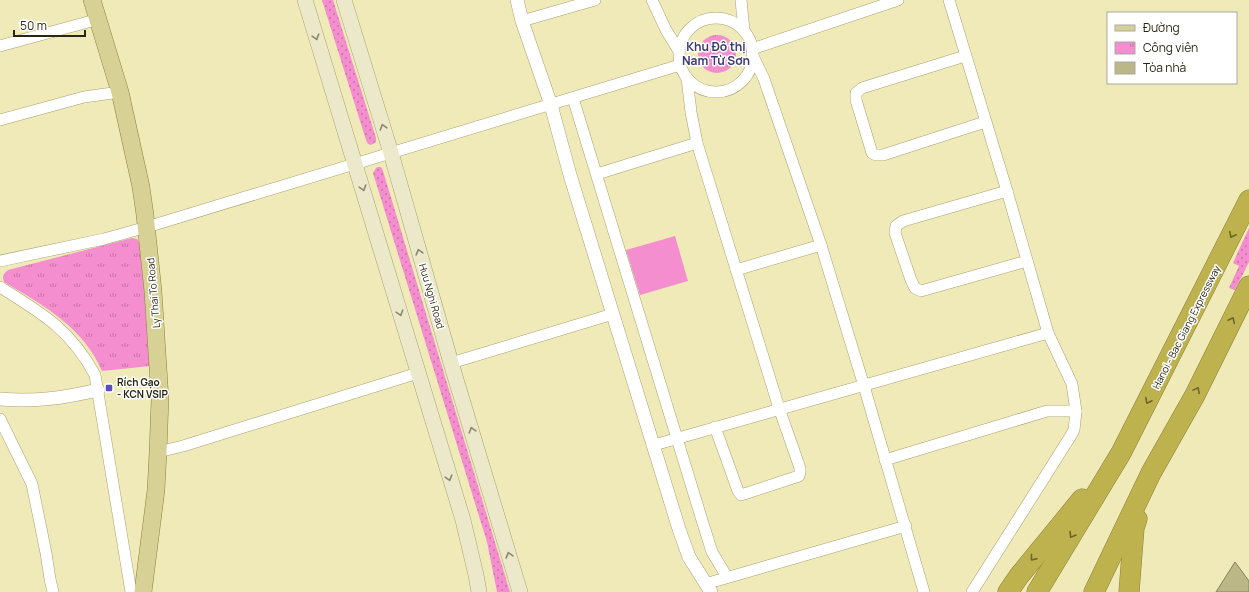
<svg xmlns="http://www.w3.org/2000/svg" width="1249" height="592" font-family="Manrope,sans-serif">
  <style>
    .grass { fill: url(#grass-dots) }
    .park { fill: url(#park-tufts) }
    .pitch { fill: #f48ece }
    .building { fill: #bcb786; stroke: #84805e }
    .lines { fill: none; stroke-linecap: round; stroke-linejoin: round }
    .minor-casing { stroke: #a7a271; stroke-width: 12 }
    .tertiary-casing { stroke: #a7a271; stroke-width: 14 }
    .secondary-casing { stroke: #a7a271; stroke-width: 16 }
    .primary-casing { stroke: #8a813a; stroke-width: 18 }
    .motorway-casing { stroke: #8a813a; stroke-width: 21 }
    .minor { stroke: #fff; stroke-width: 11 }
    .tertiary { stroke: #fff; stroke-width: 13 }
    .secondary { stroke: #ece8ca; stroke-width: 15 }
    .primary { stroke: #d8d195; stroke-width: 17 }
    .motorway { stroke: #beb24f; stroke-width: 20 }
    .oneway { stroke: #8a886e }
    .oneway2 { stroke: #6c662e }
    .poi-dot { fill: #594dc5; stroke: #fff; stroke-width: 1.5 }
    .labels { text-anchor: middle; stroke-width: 3; stroke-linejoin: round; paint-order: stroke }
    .street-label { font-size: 10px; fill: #292713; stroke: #fff }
    .poi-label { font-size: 10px; font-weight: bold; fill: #292713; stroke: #fff; text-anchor: start }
    .quarter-label { font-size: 12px; font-weight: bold; fill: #3c3975; stroke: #fff }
  </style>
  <defs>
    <pattern id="grass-dots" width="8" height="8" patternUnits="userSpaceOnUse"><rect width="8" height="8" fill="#f48ece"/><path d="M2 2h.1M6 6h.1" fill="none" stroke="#c674a6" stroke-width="1.8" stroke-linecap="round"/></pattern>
    <pattern id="park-tufts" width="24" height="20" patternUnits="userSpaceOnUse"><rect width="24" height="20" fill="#f48ece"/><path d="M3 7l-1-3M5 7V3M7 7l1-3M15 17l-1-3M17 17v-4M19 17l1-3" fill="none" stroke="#c674a6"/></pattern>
  </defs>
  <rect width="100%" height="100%" fill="#efeab7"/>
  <g class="grass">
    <path d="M322,0H333L376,138V142L371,145L368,144L366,140Z"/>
    <path d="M378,167H381L383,171L510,592H497L487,542L373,173L376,168Z"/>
    <path d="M1249,228V262L1235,290L1229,288L1239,266L1233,263Z"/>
  </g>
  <g class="park">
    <circle cx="717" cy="54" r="19"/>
    <path d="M132,238L137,239L140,244L148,311L150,366L102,371C84,328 42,304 4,282C2,276 3,274 8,270Z"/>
  </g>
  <path class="pitch" d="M675,236L688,281L640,295L626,250Z"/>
  <path class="building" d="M1235,562L1249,581V592H1216Z"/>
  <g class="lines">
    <g class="minor-casing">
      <g id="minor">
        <path d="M652,0L666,30L679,51"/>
        <path d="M741,0L744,31"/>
        <path d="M949,0L1007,191L1048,333L1072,384L1076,411L1074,430L1070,437L972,592"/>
        <circle cx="716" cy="55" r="37"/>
        <path d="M522,21L595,0"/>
        <path d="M0,46L99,19"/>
        <path d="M752,49L898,0"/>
        <path d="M752,54L764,79L821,245L864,386L924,592"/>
        <path d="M965,56L862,88L856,93V100L872,153L876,155H883L985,122"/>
        <path d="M687,78L691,112L697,143L779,408L800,468V472L799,476L741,495L738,491L715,427"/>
        <path d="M573,98L701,517L712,552L727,577"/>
        <path d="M0,120L84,97L120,92"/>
        <path d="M597,174L697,143"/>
        <path d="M1007,191L903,221L896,226L895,233L911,280L915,288L921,291L1027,261"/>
        <path d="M0,261L104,239L147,227L680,65"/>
        <path d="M736,270L821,245"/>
        <path d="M0,287C42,313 71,330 95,375L131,592"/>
        <path d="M451,363L613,314"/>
        <path d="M0,419L32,484L46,553L50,579L53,592"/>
        <path d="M654,445L1048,333"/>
        <path d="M158,452L183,446L418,373"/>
        <path d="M885,460L1047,411H1076"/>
        <path d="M705,584L906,526"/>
      </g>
    </g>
    <g class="tertiary-casing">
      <g id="tertiary">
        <path d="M517,0L522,21L551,105L570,175L679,529L689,557L711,592"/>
        <path d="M0,399C36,402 63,398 98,390"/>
      </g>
    </g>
    <g class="secondary-casing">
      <g id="secondary">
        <path d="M305,0L463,520L476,575L479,592"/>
        <path d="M344,0L391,153L451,363L520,592"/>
      </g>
    </g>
    <g class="primary-casing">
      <path id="primary" d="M92,0L120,92L141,187L145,215L153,291L160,399L158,452L156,490L143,592"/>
    </g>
    <g class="motorway-casing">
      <g id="motorway">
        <path d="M1008,592L1019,576L1082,499"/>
        <path d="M1037,592L1121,453L1249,200"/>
        <path d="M1094,592L1151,473L1195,395L1249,286"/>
        <path d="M1129,592L1134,528L1137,519"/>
      </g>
    </g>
    <use href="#minor" class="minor"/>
    <use href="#tertiary" class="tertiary"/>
    <use href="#secondary" class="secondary"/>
    <use href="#primary" class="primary"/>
    <use href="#motorway" class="motorway"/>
  </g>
  <defs><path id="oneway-chevron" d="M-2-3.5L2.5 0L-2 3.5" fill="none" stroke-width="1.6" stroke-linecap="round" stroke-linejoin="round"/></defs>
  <g class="oneway">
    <use href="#oneway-chevron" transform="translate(316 37) rotate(73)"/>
    <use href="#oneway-chevron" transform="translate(383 127) rotate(-107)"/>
    <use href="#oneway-chevron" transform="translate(363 188) rotate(73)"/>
    <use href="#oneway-chevron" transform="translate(419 252) rotate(-106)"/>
    <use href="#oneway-chevron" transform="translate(400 313) rotate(73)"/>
    <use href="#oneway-chevron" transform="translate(472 430) rotate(-107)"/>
    <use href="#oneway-chevron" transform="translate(449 478) rotate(73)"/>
    <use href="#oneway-chevron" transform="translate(509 555) rotate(-106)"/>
  </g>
  <g class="oneway2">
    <use href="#oneway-chevron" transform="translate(1232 235) rotate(117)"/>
    <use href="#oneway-chevron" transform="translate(1232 320) rotate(-64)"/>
    <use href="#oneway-chevron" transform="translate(1197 390) rotate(-62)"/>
    <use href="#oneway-chevron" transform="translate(1148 401) rotate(117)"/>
    <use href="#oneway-chevron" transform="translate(1072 535) rotate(121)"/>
    <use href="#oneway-chevron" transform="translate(1033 558) rotate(129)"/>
  </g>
  <rect class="poi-dot" x="105" y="384" width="8" height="8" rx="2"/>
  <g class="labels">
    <g class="street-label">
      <text transform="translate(153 293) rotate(-95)" y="4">Ly Thai To Road</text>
      <text transform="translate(432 296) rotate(74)" y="4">Huu Nghi Road</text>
      <text transform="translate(1186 327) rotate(-63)" y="4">Hanoi - Bac Giang Expressway</text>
    </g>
    <g class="poi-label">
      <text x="117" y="386">Rích Gạo<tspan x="117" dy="12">- KCN VSIP</tspan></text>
    </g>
    <g class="quarter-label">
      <text x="716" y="51">Khu Đô thị<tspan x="716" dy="14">Nam Từ Sơn</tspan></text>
    </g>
  </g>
  <rect x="1107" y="12" width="130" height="72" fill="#ffffff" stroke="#a9a9a1"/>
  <rect x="1115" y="25" width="20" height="6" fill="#d8d195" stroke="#a9a9a1"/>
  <text x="1143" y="32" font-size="12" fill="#292713">Đường</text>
  <rect x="1115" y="42" width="20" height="12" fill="url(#park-tufts)" stroke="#a9a9a1"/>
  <text x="1143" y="52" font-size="12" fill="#292713">Công viên</text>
  <rect x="1115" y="62" width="20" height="12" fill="#bcb786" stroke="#a9a9a1"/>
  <text x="1143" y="72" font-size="12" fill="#292713">Tòa nhà</text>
  <path d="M14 30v6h71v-6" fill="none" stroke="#292713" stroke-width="2"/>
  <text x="20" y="30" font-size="12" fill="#292713" stroke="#ffffff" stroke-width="3" paint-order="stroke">50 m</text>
</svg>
